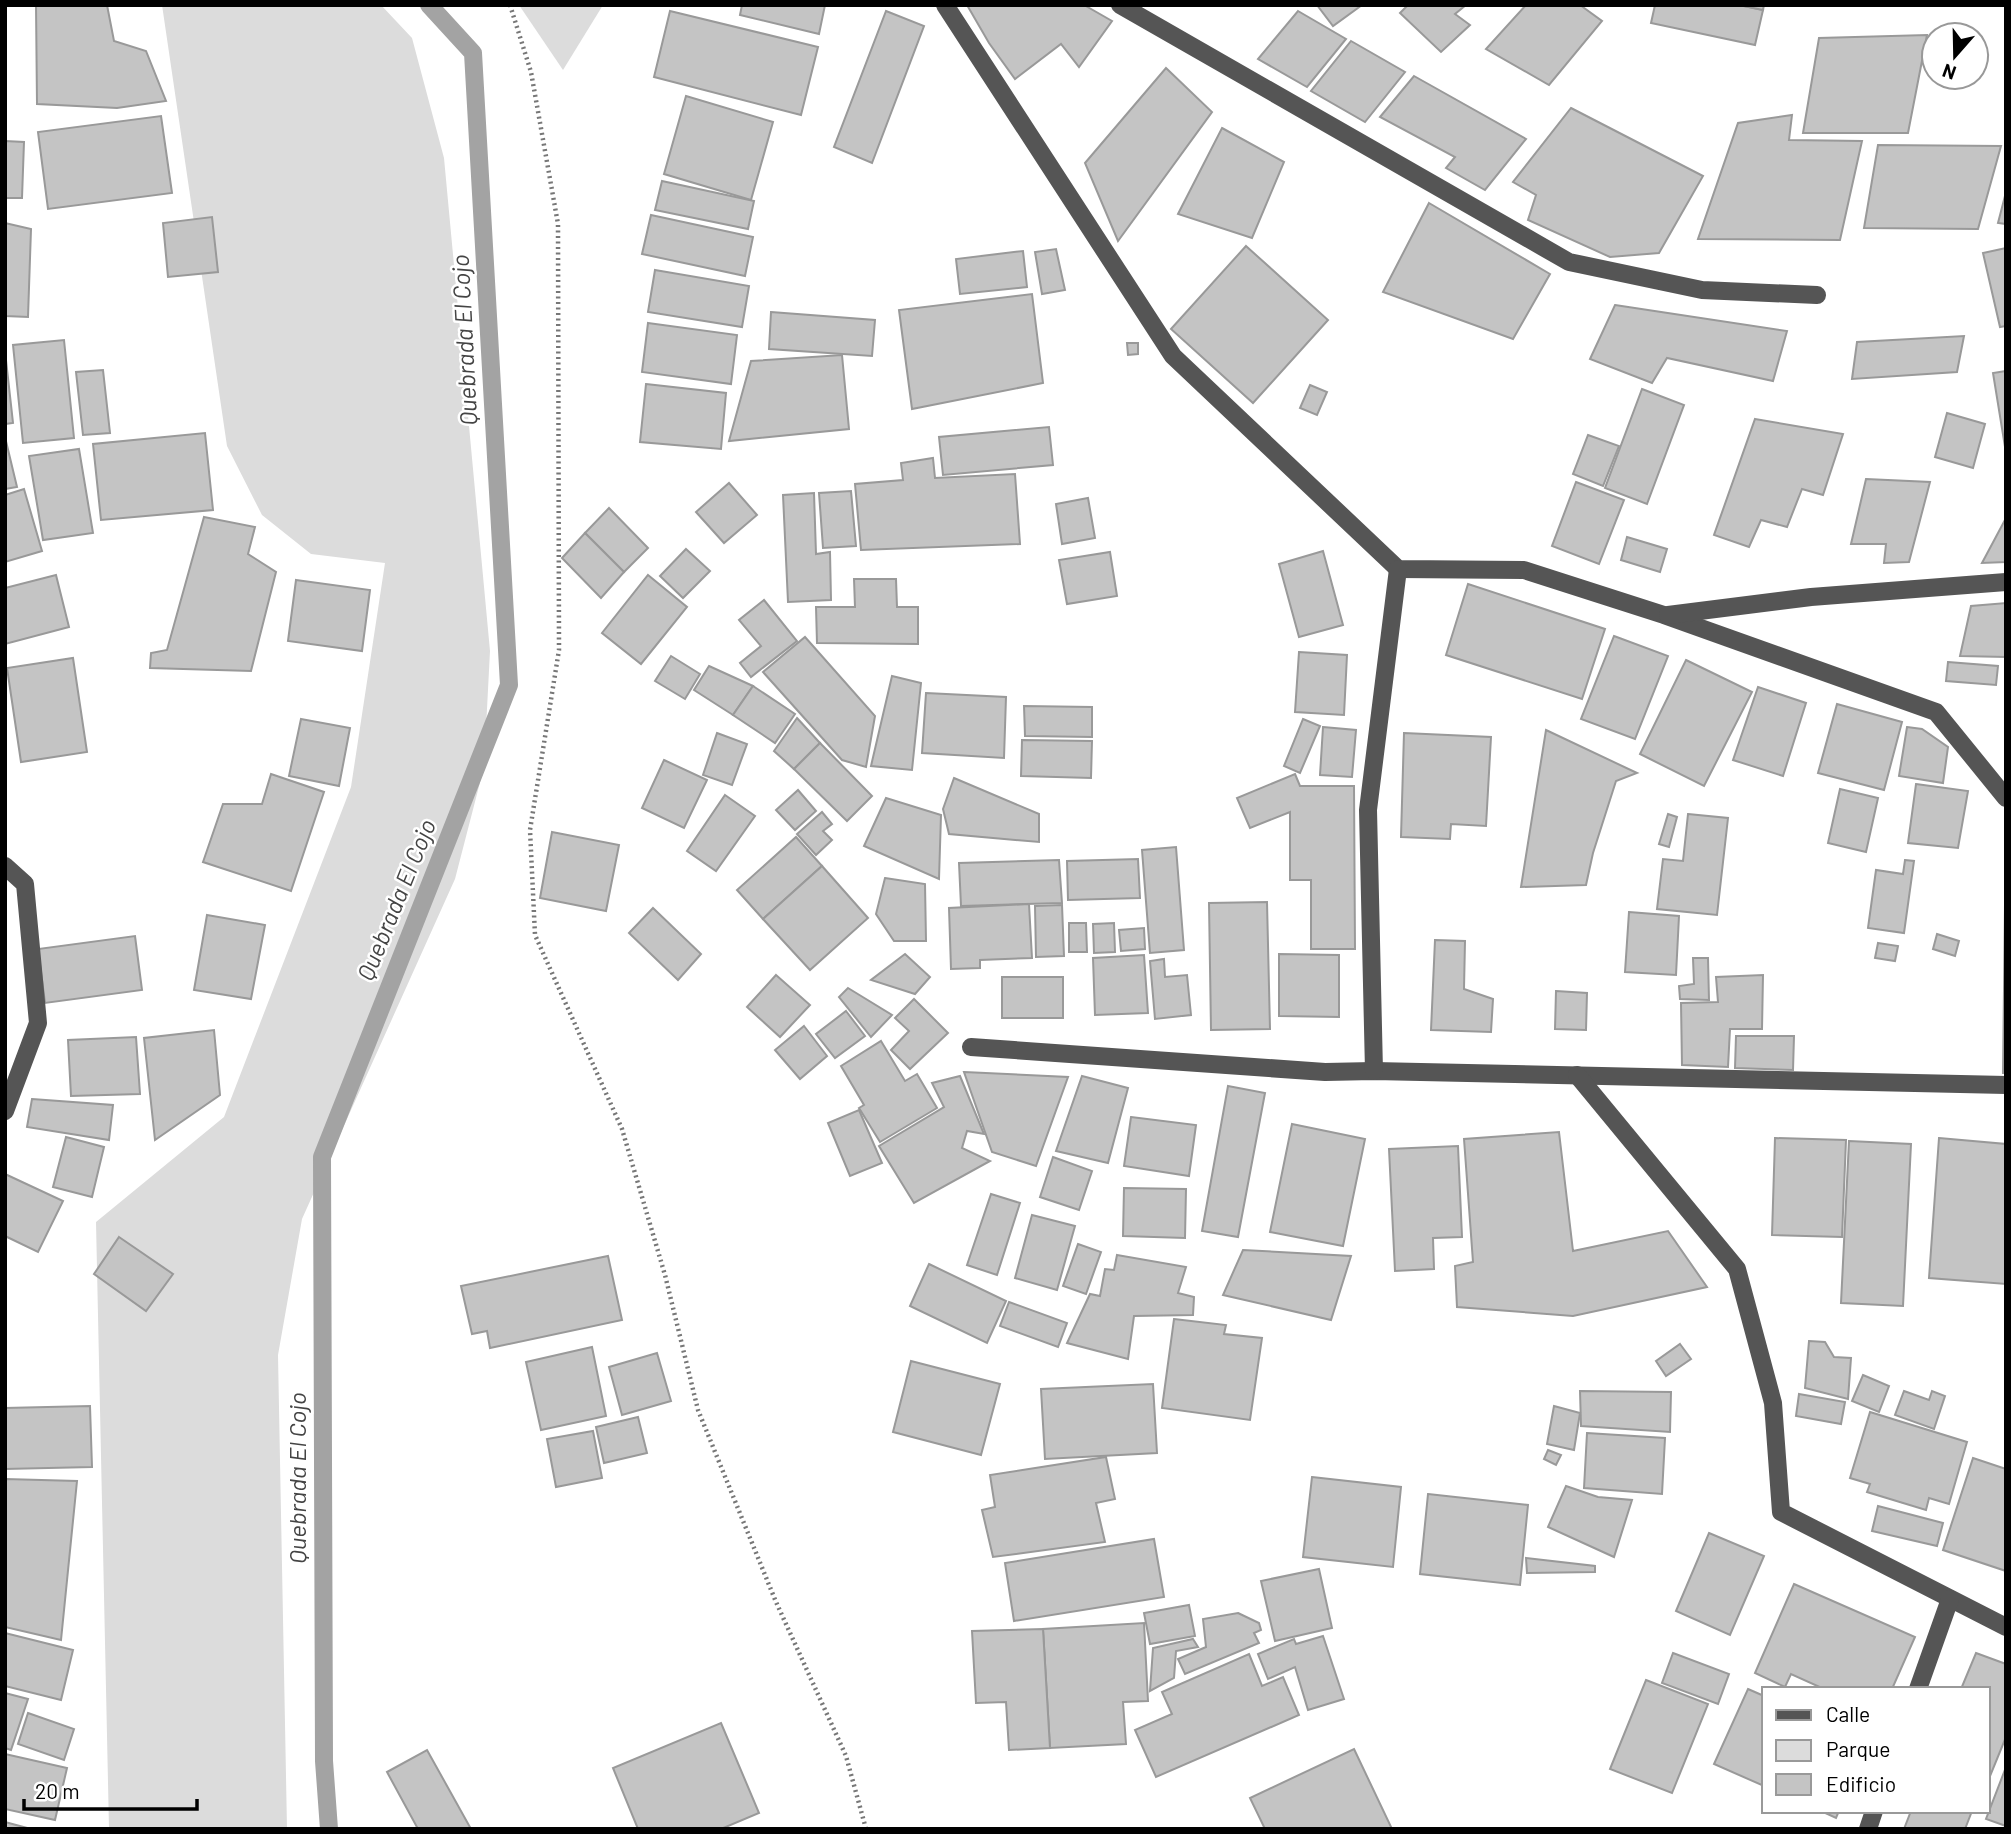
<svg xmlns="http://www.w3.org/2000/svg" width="2011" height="1834" font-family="Barlow,sans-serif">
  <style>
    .green { fill: #dcdcdc }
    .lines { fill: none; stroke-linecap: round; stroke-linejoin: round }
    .stream { stroke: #a3a3a3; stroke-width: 18 }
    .building { fill: #c4c4c4; stroke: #999; stroke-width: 2 }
    .path { stroke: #777; stroke-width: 4.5; stroke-dasharray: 2 3.5; stroke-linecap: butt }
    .minor { stroke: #555; stroke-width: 18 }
    .labels { text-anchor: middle; stroke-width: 5; stroke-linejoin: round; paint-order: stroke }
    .water-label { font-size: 24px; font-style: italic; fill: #444; stroke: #fff }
  </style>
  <rect width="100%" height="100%" fill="#fff"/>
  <g class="green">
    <path d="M162,5H381L412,38L444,158L490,651L484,767L455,879L302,1219L278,1355L287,1829H109L96,1222L224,1117L351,787L385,563L311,554L262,515L227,446Z"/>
    <path d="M519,5H603L563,70Z"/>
  </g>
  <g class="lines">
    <path class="stream" d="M329,1829L324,1761L322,1157L509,685L473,53L429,5"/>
  </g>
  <g class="building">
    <path d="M36,5H107L114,41L146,51L166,101L117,108L37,104Z"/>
    <path d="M742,5H825L819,34L740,15Z"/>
    <path d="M967,5H1084L1112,21L1079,67L1061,44L1015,79L989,43Z"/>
    <path d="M1317,5H1362L1333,26Z"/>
    <path d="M1408,5H1466L1455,14L1470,25L1441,52L1400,13Z"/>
    <path d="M1526,5H1580L1602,21L1549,85L1486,49Z"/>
    <path d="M1655,5H1739L1763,10L1755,45L1651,23Z"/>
    <path d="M1739,5H1764L1763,10Z"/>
    <path d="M670,11L818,47L801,115L654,77Z"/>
    <path d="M886,11L924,26L872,163L834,147Z"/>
    <path d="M1298,11L1346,39L1307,87L1258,59Z"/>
    <path d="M1927,35L1908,133H1803L1819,38Z"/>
    <path d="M1351,41L1405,72L1365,122L1311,91Z"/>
    <path d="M1166,68L1212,112L1118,241L1085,163Z"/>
    <path d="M1414,76L1526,139L1485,190L1446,168L1455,157L1380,117Z"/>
    <path d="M686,96L773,122L751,200L664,174Z"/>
    <path d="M1571,108L1703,176L1659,253L1610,257L1528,220L1536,195L1513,182Z"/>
    <path d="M1792,115L1789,140L1862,141L1840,240L1698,239L1738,123Z"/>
    <path d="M161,116L172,193L48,209L38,132Z"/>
    <path d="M1222,128L1284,162L1252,238L1178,214Z"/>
    <path d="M5,141L24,142L22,198H5Z"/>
    <path d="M1878,145L2001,146L1978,229L1864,228Z"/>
    <path d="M662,181L754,201L748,229L655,210Z"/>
    <path d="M2006,192V224L1998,223Z"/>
    <path d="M1429,203L1550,274L1513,339L1383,292Z"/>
    <path d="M651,215L753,237L745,276L642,254Z"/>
    <path d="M212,217L218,272L168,277L163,223Z"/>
    <path d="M5,223L31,229L28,317L5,316Z"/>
    <path d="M1246,246L1328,320L1253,403L1171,329Z"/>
    <path d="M2006,248V326L2000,327L1983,253Z"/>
    <path d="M1056,249L1065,290L1042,294L1035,252Z"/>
    <path d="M1023,251L1027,287L960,294L956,259Z"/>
    <path d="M655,270L749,286L742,327L648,312Z"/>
    <path d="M1032,294L1043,383L912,409L899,310Z"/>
    <path d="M1615,305L1787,331L1773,381L1667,358L1652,383L1590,359Z"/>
    <path d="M771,312L875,320L872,356L769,349Z"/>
    <path d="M648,323L737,335L731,384L642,372Z"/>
    <path d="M1964,336L1957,372L1852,379L1857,342Z"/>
    <path d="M64,340L74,438L23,443L13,345Z"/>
    <path d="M1127,343H1138V354L1128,355Z"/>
    <path d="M5,351L13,423L5,424Z"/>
    <path d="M842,355L849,429L729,441L751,361Z"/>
    <path d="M103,370L110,433L83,435L76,372Z"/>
    <path d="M2006,371V446L2005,447L1993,373Z"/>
    <path d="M646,384L726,393L721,449L640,442Z"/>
    <path d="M1310,385L1327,392L1317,415L1300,408Z"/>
    <path d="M1642,389L1684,405L1647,504L1605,488Z"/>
    <path d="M1947,413L1985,424L1973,468L1935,457Z"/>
    <path d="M1755,419L1843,434L1823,495L1802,489L1787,527L1761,520L1749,547L1714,535Z"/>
    <path d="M1049,427L1053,465L943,475L939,437Z"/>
    <path d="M205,433L213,510L101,520L93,444Z"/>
    <path d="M1588,435L1619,446L1603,486L1573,474Z"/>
    <path d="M5,437L17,487L5,489Z"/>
    <path d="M79,449L93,533L43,540L29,456Z"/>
    <path d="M933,458L935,478L1015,474L1020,544L861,550L855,484L903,480L901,463Z"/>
    <path d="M1866,479L1930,482L1909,562L1884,563L1886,544H1851Z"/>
    <path d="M1576,482L1624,500L1599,564L1552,546Z"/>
    <path d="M729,483L757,515L724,543L696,512Z"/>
    <path d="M24,489L42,551L5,562V495Z"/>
    <path d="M851,491L856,546L823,548L819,493Z"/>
    <path d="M814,493L816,554L830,552L831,600L788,602L783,495Z"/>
    <path d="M1088,498L1095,538L1062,544L1056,504Z"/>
    <path d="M609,508L648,548L624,572L585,533Z"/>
    <path d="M204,517L255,527L248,554L276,572L251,671L150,668L151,653L167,650Z"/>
    <path d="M2006,518V562L1982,563Z"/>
    <path d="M585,533L624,572L601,598L562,558Z"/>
    <path d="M1627,537L1667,549L1660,572L1621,560Z"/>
    <path d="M686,549L710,571L683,598L660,576Z"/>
    <path d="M1323,551L1343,625L1299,637L1279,564Z"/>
    <path d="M1110,552L1117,596L1067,604L1059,560Z"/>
    <path d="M56,575L69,627L5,644V588Z"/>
    <path d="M648,575L687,607L641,664L602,633Z"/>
    <path d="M854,579H896L897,607H918V644L817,643L816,607H855Z"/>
    <path d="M296,580L370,590L362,651L288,641Z"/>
    <path d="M1468,584L1605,629L1582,699L1446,655Z"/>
    <path d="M764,600L797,641L751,677L740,663L761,646L739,620Z"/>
    <path d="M2006,603V657L1960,656L1971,606Z"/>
    <path d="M1614,636L1668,656L1635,739L1581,719Z"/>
    <path d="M805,637L875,716L866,767L842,760L763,672Z"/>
    <path d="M1299,652L1347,655L1344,715L1295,712Z"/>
    <path d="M671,656L700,674L685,699L655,681Z"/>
    <path d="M73,658L87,752L21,762L7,668Z"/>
    <path d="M1686,660L1752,692L1704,786L1640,754Z"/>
    <path d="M1948,662L1998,666L1996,685L1946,681Z"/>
    <path d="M709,666L753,686L733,715L694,690Z"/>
    <path d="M892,676L921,683L912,770L871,766Z"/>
    <path d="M753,686L795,714L775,743L733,715Z"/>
    <path d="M1758,687L1806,703L1783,776L1733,760Z"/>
    <path d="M926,693L1006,697L1004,758L922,753Z"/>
    <path d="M1837,704L1902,722L1884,790L1818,773Z"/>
    <path d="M1024,706L1092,707V737L1025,736Z"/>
    <path d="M797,718L820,743L794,769L774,751Z"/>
    <path d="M301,719L350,728L339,786L289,776Z"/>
    <path d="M1303,719L1320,726L1300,773L1284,766Z"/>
    <path d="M1323,727L1356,730L1352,777L1320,775Z"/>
    <path d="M1907,727L1922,729L1948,747L1943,783L1899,776Z"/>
    <path d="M1546,730L1637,773L1616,781L1593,853L1586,885L1521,887Z"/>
    <path d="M717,733L747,744L732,785L703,775Z"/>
    <path d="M1404,733L1491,737L1486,826L1451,824L1450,839L1401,837Z"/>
    <path d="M1022,740L1092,741L1091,778L1021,776Z"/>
    <path d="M820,743L872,796L847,821L794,769Z"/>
    <path d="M664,760L707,780L684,828L642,808Z"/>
    <path d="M271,774L324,792L291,891L203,862L223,804H262Z"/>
    <path d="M1295,774L1300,786H1354L1355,949H1311V880H1290V812L1250,828L1237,798Z"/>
    <path d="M954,778L1039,814V842L949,834L943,809Z"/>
    <path d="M1916,784L1968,791L1958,848L1908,843Z"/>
    <path d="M1840,789L1878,798L1866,852L1828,843Z"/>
    <path d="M798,790L816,811L795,830L776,810Z"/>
    <path d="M725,795L755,816L716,871L687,851Z"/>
    <path d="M886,798L941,815L939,879L864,846Z"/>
    <path d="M822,812L832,824L823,831L832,840L816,855L797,834Z"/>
    <path d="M1668,814L1677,817L1669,847L1659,844Z"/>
    <path d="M1688,814L1728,818L1717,915L1657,909L1663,859L1683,861Z"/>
    <path d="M552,832L619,845L606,911L540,898Z"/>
    <path d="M796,837L822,866L763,919L737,890Z"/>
    <path d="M1176,847L1184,950L1150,953L1142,850Z"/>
    <path d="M1138,859L1140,898L1068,900L1067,861Z"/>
    <path d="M1059,860L1062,903L961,906L959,863Z"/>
    <path d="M1905,860L1914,861L1904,933L1868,928L1876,870L1903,874Z"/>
    <path d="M822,866L868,918L810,970L763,919Z"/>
    <path d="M885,878L925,884L926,941H894L876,914Z"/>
    <path d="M1267,902L1270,1029L1211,1030L1209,903Z"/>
    <path d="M1029,904L1032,958L980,960V968L951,969L949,908Z"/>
    <path d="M1062,905L1064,956L1036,957L1035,906Z"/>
    <path d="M2005,905H2006V1073H2003Z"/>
    <path d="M653,908L701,954L678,980L629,933Z"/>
    <path d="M1629,912L1679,916L1676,975L1625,972Z"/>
    <path d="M207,915L265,925L251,999L194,990Z"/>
    <path d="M1069,923H1086L1087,952H1069Z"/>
    <path d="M1114,923L1115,952L1094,953L1093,924Z"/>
    <path d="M1144,928L1145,949L1121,951L1119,930Z"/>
    <path d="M1937,934L1959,941L1955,956L1933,949Z"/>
    <path d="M135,936L142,990L45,1003L38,949Z"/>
    <path d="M1435,940L1465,941L1464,989L1493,999L1491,1032L1431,1030Z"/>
    <path d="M1878,943L1898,946L1895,961L1875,958Z"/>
    <path d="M905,954L930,977L915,994L871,980Z"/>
    <path d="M1279,954L1339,955V1017L1279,1016Z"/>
    <path d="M1144,955L1148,1013L1095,1015L1093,958Z"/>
    <path d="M1693,958H1708L1709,1000L1680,999L1679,986L1694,984Z"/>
    <path d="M1164,959L1165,977L1187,975L1191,1015L1155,1019L1150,961Z"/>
    <path d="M776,975L810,1005L780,1037L747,1007Z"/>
    <path d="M1763,975L1762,1029H1730L1728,1067L1682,1065L1681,1003L1718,1002L1716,977Z"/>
    <rect x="1002" y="977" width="61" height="41"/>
    <path d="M848,988L892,1015L871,1037L839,997Z"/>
    <path d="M1556,991L1587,993L1586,1030L1555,1029Z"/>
    <path d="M914,999L948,1033L910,1069L891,1050L909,1031L895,1018Z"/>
    <path d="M846,1011L865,1036L835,1058L816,1034Z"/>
    <path d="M804,1026L827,1056L800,1079L775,1050Z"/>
    <path d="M214,1030L220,1095L155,1140L144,1038Z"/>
    <path d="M1736,1036H1794L1793,1070L1735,1068Z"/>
    <path d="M136,1037L140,1094L71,1096L68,1040Z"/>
    <path d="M881,1041L905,1081L917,1074L937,1108L880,1142L859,1108L864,1105L841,1066Z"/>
    <path d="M964,1072L1068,1077L1036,1166L992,1152Z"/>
    <path d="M960,1076L984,1134L967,1131L962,1148L990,1161L914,1203L879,1146L944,1107L932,1083Z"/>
    <path d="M1082,1076L1128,1088L1108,1163L1056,1151Z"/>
    <path d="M1228,1086L1265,1093L1238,1237L1202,1231Z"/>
    <path d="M32,1099L113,1105L109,1140L27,1127Z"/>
    <path d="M859,1110L882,1163L850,1176L828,1123Z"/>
    <path d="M1131,1117L1196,1125L1189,1176L1124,1166Z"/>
    <path d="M1292,1124L1365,1139L1343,1246L1270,1232Z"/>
    <path d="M1559,1132L1573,1251L1668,1231L1707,1287L1573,1316L1457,1307L1455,1266L1473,1262L1464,1139Z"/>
    <path d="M66,1137L104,1147L92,1197L53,1187Z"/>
    <path d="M1775,1138L1846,1140L1842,1237L1772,1235Z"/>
    <path d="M1939,1138L2006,1144V1284L1929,1278Z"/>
    <path d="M1849,1141L1911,1144L1903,1306L1841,1303Z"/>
    <path d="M1458,1146L1462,1237L1433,1238L1434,1269L1395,1271L1389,1149Z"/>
    <path d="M1053,1157L1092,1171L1079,1210L1040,1197Z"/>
    <path d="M5,1174L63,1201L38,1252L5,1236Z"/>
    <path d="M1124,1188L1186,1189L1185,1238L1123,1236Z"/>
    <path d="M991,1194L1020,1203L997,1275L967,1265Z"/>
    <path d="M1032,1215L1075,1226L1057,1290L1015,1278Z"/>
    <path d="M119,1237L173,1274L146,1311L94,1274Z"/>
    <path d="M1078,1244L1101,1252L1086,1294L1063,1286Z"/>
    <path d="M1243,1250L1351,1256L1331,1320L1223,1295Z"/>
    <path d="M1117,1255L1186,1267L1178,1293L1194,1297L1193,1315L1134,1316L1128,1359L1067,1343L1090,1294L1100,1296L1105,1269L1114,1270Z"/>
    <path d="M608,1256L622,1320L490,1348L487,1331L472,1334L461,1286Z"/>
    <path d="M929,1264L1006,1301L987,1343L910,1306Z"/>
    <path d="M1009,1302L1067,1323L1058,1347L1000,1326Z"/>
    <path d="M1174,1319L1226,1325L1224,1334L1262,1338L1250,1420L1162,1408Z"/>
    <path d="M1809,1341L1825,1342L1834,1357L1851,1358L1848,1399L1805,1388Z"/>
    <path d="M1680,1344L1691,1359L1666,1376L1656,1361Z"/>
    <path d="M592,1347L606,1416L541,1430L526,1362Z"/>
    <path d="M657,1353L671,1401L622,1415L609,1367Z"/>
    <path d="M911,1361L1000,1384L981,1455L893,1432Z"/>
    <path d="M1863,1375L1889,1386L1879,1412L1852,1401Z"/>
    <path d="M1153,1384L1157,1453L1045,1459L1041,1389Z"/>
    <path d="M1580,1391L1671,1392L1670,1432L1581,1426Z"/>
    <path d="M1904,1391L1929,1400L1932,1391L1945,1396L1934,1429L1895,1415Z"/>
    <path d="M1799,1394L1845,1402L1841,1424L1796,1416Z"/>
    <path d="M90,1406L92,1467L5,1469V1408Z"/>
    <path d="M1554,1406L1580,1413L1574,1450L1547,1444Z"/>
    <path d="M1870,1412L1967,1442L1949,1504L1929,1498L1926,1510L1867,1492L1870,1484L1850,1478Z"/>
    <path d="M638,1417L647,1453L604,1463L596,1427Z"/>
    <path d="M593,1431L602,1478L556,1487L547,1439Z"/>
    <path d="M1587,1433L1665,1438L1662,1494L1584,1488Z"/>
    <path d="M1548,1450L1561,1455L1556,1465L1544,1459Z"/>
    <path d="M1106,1457L1115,1499L1096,1503L1105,1542L993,1557L982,1510L995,1507L990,1475Z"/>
    <path d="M1973,1458L2006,1469V1571L1943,1550Z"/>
    <path d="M1312,1477L1401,1487L1393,1567L1303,1557Z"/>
    <path d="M5,1479L77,1481L61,1640L5,1627Z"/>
    <path d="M1566,1486L1598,1497L1632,1500L1614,1557L1548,1527Z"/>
    <path d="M1428,1494L1528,1505L1520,1585L1420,1574Z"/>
    <path d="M1878,1506L1943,1523L1937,1546L1872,1531Z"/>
    <path d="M1709,1533L1764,1556L1730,1635L1676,1611Z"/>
    <path d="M1154,1539L1164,1597L1014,1621L1005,1563Z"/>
    <path d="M1526,1558L1595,1566V1572L1527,1573Z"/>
    <path d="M1319,1569L1332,1628L1275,1641L1261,1581Z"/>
    <path d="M1794,1584L1915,1637L1892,1689H1824L1791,1674L1785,1687L1755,1673Z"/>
    <path d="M1189,1605L1195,1636L1150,1644L1144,1613Z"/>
    <path d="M1238,1613L1259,1623L1261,1630L1254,1633L1259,1643L1185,1674L1178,1659L1206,1647L1203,1619Z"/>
    <path d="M1144,1623L1148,1701L1123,1702L1126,1744L1050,1748L1043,1629Z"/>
    <path d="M1043,1629L1050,1748L1009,1750L1006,1702L976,1703L972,1631Z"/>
    <path d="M5,1633L73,1650L61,1700L5,1686Z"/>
    <path d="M1323,1636L1344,1699L1308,1710L1295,1667L1268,1679L1258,1654L1294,1639L1296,1644Z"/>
    <path d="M1193,1639L1198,1647L1176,1651L1174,1678L1150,1691L1153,1648Z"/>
    <path d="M1673,1653L1729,1674L1718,1704L1662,1683Z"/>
    <path d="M1976,1653L2006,1664V1737L1988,1781V1689H1961Z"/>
    <path d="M1249,1654L1262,1686L1283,1677L1299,1715L1156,1777L1135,1730L1172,1714L1162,1692Z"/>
    <path d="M1646,1680L1708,1704L1672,1793L1610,1769Z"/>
    <path d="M1748,1689L1764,1696V1786L1714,1764Z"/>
    <path d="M5,1693L28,1699L11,1750L5,1748Z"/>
    <path d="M28,1713L74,1729L64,1760L18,1744Z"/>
    <path d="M721,1723L759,1813L721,1829H638L613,1768Z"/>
    <path d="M1354,1749L1392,1829H1265L1250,1798Z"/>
    <path d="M427,1750L471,1829H418L387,1772Z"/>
    <path d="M5,1754L67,1768L55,1820L5,1809Z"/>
    <path d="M2006,1767V1826L1986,1819Z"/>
    <path d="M1821,1811H1839L1836,1818Z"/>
    <path d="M1911,1811H1972L1965,1829H1904Z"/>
    <path d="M5,1822L31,1829H5Z"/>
  </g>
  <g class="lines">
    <path class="path" d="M510,5L531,72L558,224L559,650L530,830L535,935L622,1129L665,1275L698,1410L776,1602L846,1756L866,1829"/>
    <g class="minor">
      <path d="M945,5L1173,356L1398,569L1524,570L1664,615L1936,712L2006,798"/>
      <path d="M1120,5L1569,262L1702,290L1817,295"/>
      <path d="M1668,615L1811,597L2006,582"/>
      <path d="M5,866L25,884L38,1023L5,1111"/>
      <path d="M971,1047L1325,1072L1374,1071L2006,1085"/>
      <path d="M1374,1071L1368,810L1398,569"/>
      <path d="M1577,1075L1737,1269L1773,1403L1781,1512L2006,1627"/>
      <path d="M1918,1689L1950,1599"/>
      <path d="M1868,1829L1874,1811"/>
    </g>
  </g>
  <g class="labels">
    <g class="water-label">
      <text transform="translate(465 340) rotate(-93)" y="8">Quebrada El Cojo</text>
      <text transform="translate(397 900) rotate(-68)" y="8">Quebrada El Cojo</text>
      <text transform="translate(298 1478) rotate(-90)" y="8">Quebrada El Cojo</text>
    </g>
  </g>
  <rect width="2011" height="1834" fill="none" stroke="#000000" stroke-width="14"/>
  <rect x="1762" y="1687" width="228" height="126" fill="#ffffff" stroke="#999999" stroke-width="2"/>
  <rect x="1776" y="1710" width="35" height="10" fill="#555555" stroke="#999999" stroke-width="2"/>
  <text x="1826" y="1722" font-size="21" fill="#000000">Calle</text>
  <rect x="1776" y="1740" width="35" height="21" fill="#dcdcdc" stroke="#999999" stroke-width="2"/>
  <text x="1826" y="1757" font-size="21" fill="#000000">Parque</text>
  <rect x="1776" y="1774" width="35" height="21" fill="#c4c4c4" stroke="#999999" stroke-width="2"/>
  <text x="1826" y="1792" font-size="21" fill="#000000">Edificio</text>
  <g transform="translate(1955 56) rotate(200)"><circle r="33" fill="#ffffff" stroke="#999999" stroke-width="2"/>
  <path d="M0-5L12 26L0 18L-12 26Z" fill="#000000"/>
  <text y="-10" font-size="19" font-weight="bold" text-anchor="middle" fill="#000000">N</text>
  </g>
  <path d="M24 1799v10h173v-10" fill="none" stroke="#000000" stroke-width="3.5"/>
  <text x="35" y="1799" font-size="21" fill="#000000" stroke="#ffffff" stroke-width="5" paint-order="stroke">20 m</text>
</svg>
